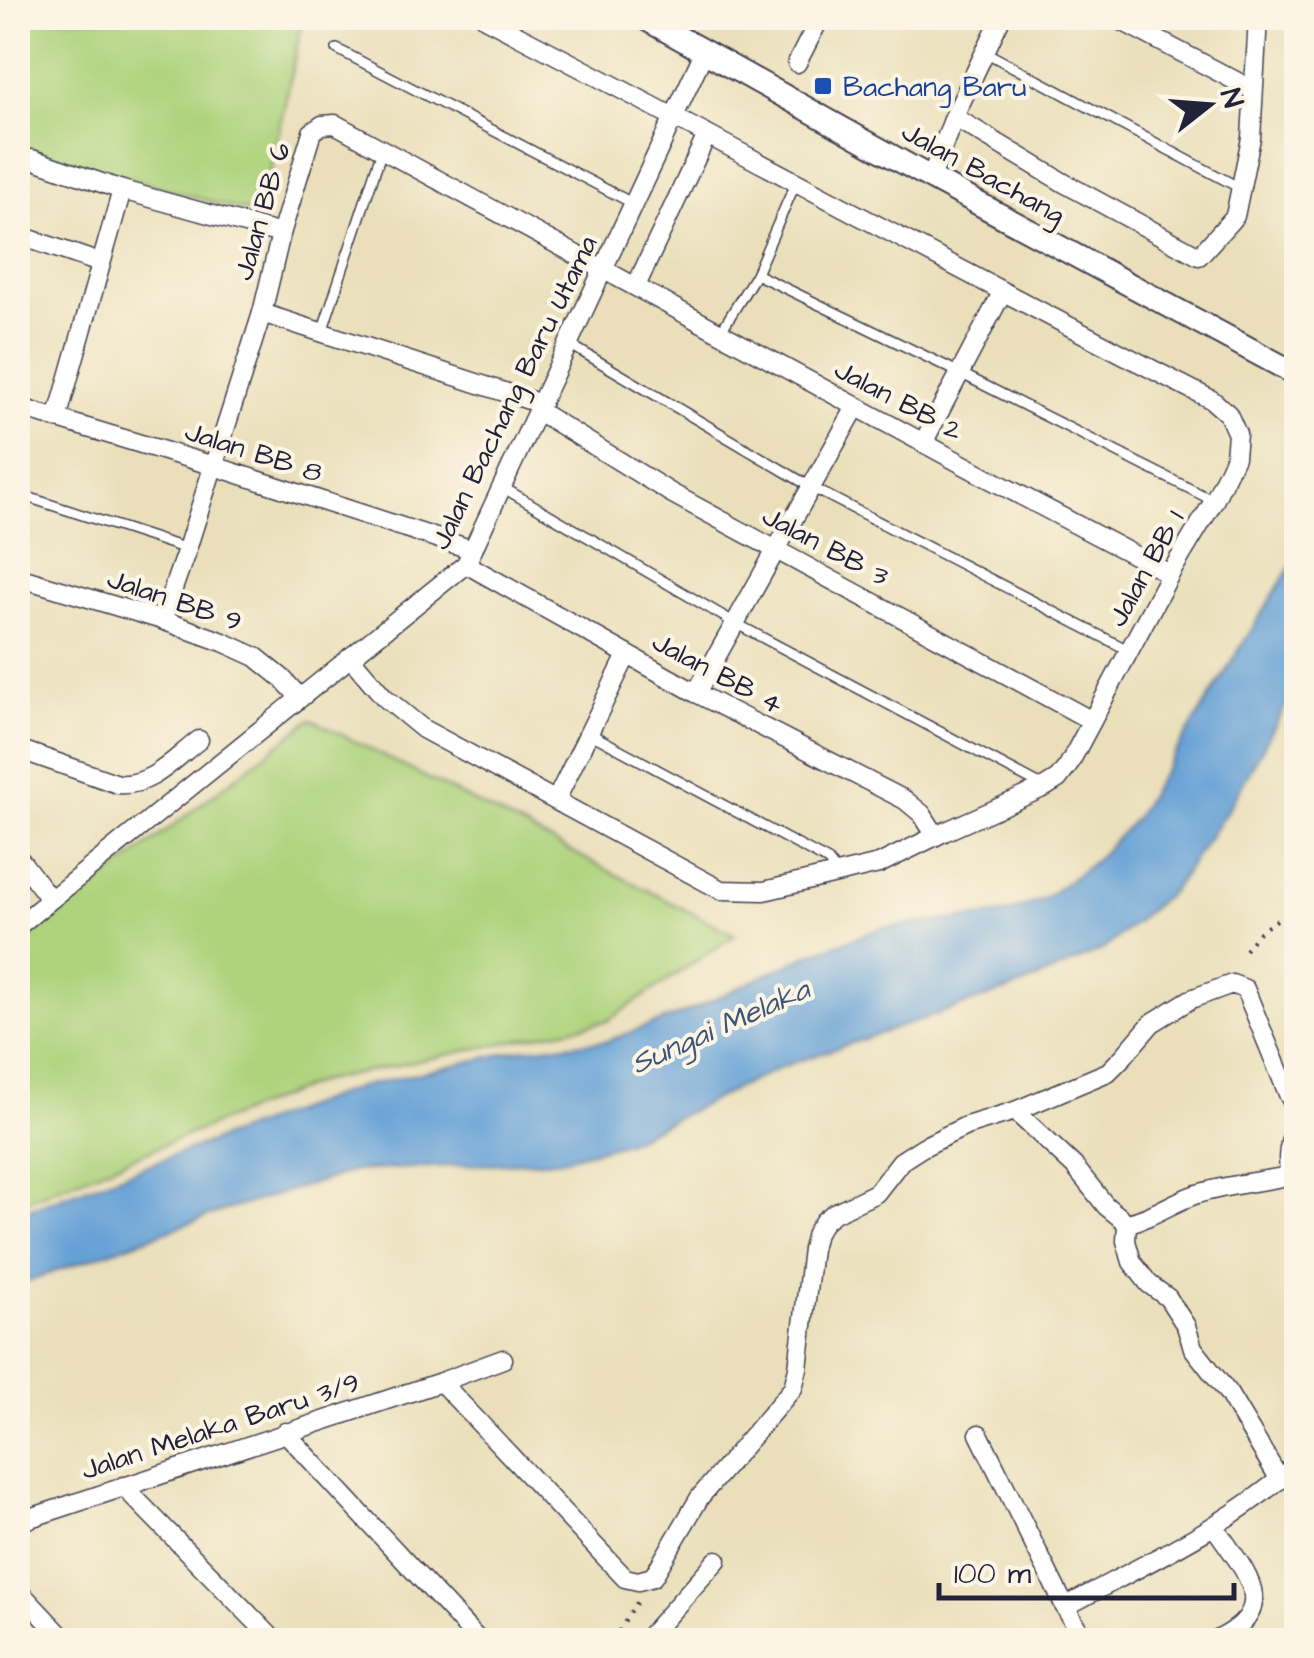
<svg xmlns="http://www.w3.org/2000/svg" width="1314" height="1658" font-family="'Architects Daughter',sans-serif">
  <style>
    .green { fill: #aed37d; stroke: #687a5c; stroke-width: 2.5 }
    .water { fill: #66a1d6; stroke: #446288; stroke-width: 2.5 }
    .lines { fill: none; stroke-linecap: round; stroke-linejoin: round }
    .service-casing { stroke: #403e4e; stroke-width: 12 }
    .minor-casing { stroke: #403e4e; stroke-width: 21 }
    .tertiary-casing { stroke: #403e4e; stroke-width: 26 }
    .path { stroke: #403e4e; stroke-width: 4; stroke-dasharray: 2.5 8; stroke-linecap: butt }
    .service { stroke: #fff; stroke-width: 9 }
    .minor { stroke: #fff; stroke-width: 18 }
    .tertiary { stroke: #fff; stroke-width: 22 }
    .transit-dot { fill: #1a4fb4; stroke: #fcf5e5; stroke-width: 4 }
    .labels { text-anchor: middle; stroke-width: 8; stroke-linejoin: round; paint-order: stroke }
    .transit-label { font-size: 28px; fill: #164399; stroke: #fcf5e5; text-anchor: start }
    .street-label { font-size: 28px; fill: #22223b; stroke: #fcf5e5 }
    .water-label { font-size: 30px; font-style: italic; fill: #3d5579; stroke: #fcf5e5 }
  </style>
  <rect width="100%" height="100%" fill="#fcf5e5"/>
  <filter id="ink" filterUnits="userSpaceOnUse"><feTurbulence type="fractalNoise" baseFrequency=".01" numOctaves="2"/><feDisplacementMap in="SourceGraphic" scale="20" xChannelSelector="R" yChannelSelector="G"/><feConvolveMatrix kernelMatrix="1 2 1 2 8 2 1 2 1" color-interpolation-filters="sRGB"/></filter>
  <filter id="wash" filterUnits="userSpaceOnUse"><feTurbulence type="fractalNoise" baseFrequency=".0048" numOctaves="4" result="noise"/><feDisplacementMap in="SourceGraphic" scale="40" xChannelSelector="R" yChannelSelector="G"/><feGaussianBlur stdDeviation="2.25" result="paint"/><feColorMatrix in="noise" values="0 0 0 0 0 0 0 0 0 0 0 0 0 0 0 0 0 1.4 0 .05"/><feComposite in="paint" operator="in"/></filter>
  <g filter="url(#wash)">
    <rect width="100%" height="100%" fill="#eadfba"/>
    <g class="green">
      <path d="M18,18H303L261,216L18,147Z"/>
      <path d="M311,719L735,935L607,1021L318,1082L18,1204V946Z"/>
    </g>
    <path class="water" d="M1296,558V688L1227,811L1172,891L1104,949L1018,987L781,1067L626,1142L558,1160L354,1171L223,1211L18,1285V1213L359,1087L524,1049L607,1041L687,1012L808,955L882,928L1004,914L1044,899L1095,861L1135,818Z"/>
  </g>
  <g filter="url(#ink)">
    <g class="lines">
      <g class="service-casing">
        <g id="service">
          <path d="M337,49L634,204"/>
          <path d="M985,52L1240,188"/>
          <path d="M756,274L960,373L1214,501"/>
          <path d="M322,332L382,150"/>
          <path d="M720,333L756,274L796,182"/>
          <path d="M569,344L811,487L1130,651"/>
          <path d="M502,487L735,623L1042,786"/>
          <path d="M18,494L187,549"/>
          <path d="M589,733L828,861L838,874"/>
        </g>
      </g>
      <g class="minor-casing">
        <g id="minor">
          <path d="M1116,18L1253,90"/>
          <path d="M797,63L820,18"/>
          <path d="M954,117L1064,183L1199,256L1235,216L1251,138L1258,18"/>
          <path d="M18,160L32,159L122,190L281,234"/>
          <path d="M931,178L954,117L1001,18"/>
          <path d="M18,235L100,263"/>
          <path d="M636,286L707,135"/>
          <path d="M262,313L541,404"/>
          <path d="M18,407L214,466L473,550"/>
          <path d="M538,411L671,493L1092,721"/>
          <path d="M57,419L122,190"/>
          <path d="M923,443L1002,293"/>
          <path d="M466,564L696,693L905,800L922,814L936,836"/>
          <path d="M18,577L162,620L223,642L256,657L282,678L300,698"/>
          <path d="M162,620L187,549L262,313L281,234L312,132L322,125L335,124L988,478L1170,574"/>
          <path d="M350,657L384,697L423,729L721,890L764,891L879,864L944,832L1045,787L1058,779L1068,766L1170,574L1214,501L1235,457L1237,434L1228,414L1212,400C968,276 728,144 485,18"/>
          <path d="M696,693L856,407"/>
          <path d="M18,749L118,784C151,787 174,759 199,740"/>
          <path d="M556,800L627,655"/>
          <path d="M18,857L50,899"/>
          <path d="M18,926L466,564L705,50"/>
          <path d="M1015,1111L1074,1166L1106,1206L1127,1223C1150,1219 1171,1203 1194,1195C1224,1185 1257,1182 1289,1176"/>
          <path d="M1296,1124C1287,1147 1284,1167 1296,1189"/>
          <path d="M1127,1223L1126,1241L1132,1262L1149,1284L1168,1298L1186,1326L1193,1348L1228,1393L1280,1480"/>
          <path d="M441,1382L625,1578L638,1581L653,1577L700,1497L793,1388L798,1368L812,1249L816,1233L824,1221L834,1213L876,1193L901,1161L923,1147L966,1126L1015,1111L1108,1072L1123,1057L1152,1023L1191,999L1232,984L1245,989L1289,1096L1296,1108"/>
          <path d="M285,1432L478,1640"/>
          <path d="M979,1434L1065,1607"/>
          <path d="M123,1486L274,1640"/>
          <path d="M18,1522L441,1382L503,1359"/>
          <path d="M1214,1526C1243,1570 1284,1608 1217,1640"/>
          <path d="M18,1590L65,1640"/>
          <path d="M646,1640L717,1560"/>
          <path d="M1084,1640L1065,1607C1144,1564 1229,1526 1296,1465"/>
        </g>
      </g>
      <g class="tertiary-casing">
        <path id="tertiary" d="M644,18L931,178L1296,374"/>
      </g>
      <g class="path">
        <path d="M1245,950L1259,932L1296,907"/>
        <path d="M613,1640L640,1598"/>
      </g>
      <use href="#service" class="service"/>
      <use href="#minor" class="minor"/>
      <use href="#tertiary" class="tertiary"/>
    </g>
  </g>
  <rect class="transit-dot" x="813" y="76" width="20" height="20" rx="5"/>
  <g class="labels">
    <g class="transit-label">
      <text x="843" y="96">Bachang Baru</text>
    </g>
    <g class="street-label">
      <text transform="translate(984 172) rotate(29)" y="10">Jalan Bachang</text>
      <text transform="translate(261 211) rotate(-74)" y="10">Jalan BB 6</text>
      <text transform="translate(513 392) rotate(-64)" y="10">Jalan Bachang Baru Utama</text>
      <text transform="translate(899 399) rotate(28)" y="10">Jalan BB 2</text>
      <text transform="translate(254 451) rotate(18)" y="10">Jalan BB 8</text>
      <text transform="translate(826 545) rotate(28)" y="10">Jalan BB 3</text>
      <text transform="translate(1145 568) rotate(-61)" y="10">Jalan BB 1</text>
      <text transform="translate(175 599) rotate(19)" y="10">Jalan BB 9</text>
      <text transform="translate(718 672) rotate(28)" y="10">Jalan BB 4</text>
      <text transform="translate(220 1425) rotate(-18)" y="10">Jalan Melaka Baru 3/9</text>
    </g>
    <g class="water-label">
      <text transform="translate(720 1026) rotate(-24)" y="10">Sungai Melaka</text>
    </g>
  </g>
  <rect width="1314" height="1658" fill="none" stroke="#fcf5e5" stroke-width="60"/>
  <g transform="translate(1209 105) rotate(73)" stroke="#fcf5e5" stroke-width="8" paint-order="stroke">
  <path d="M0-8L18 38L0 25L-18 38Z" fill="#22223b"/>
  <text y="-15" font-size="28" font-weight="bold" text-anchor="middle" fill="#22223b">N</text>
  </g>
  <path d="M939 1583v15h295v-15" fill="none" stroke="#22223b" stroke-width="5"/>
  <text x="954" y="1583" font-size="30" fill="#22223b" stroke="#fcf5e5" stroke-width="8" paint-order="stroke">100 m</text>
</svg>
